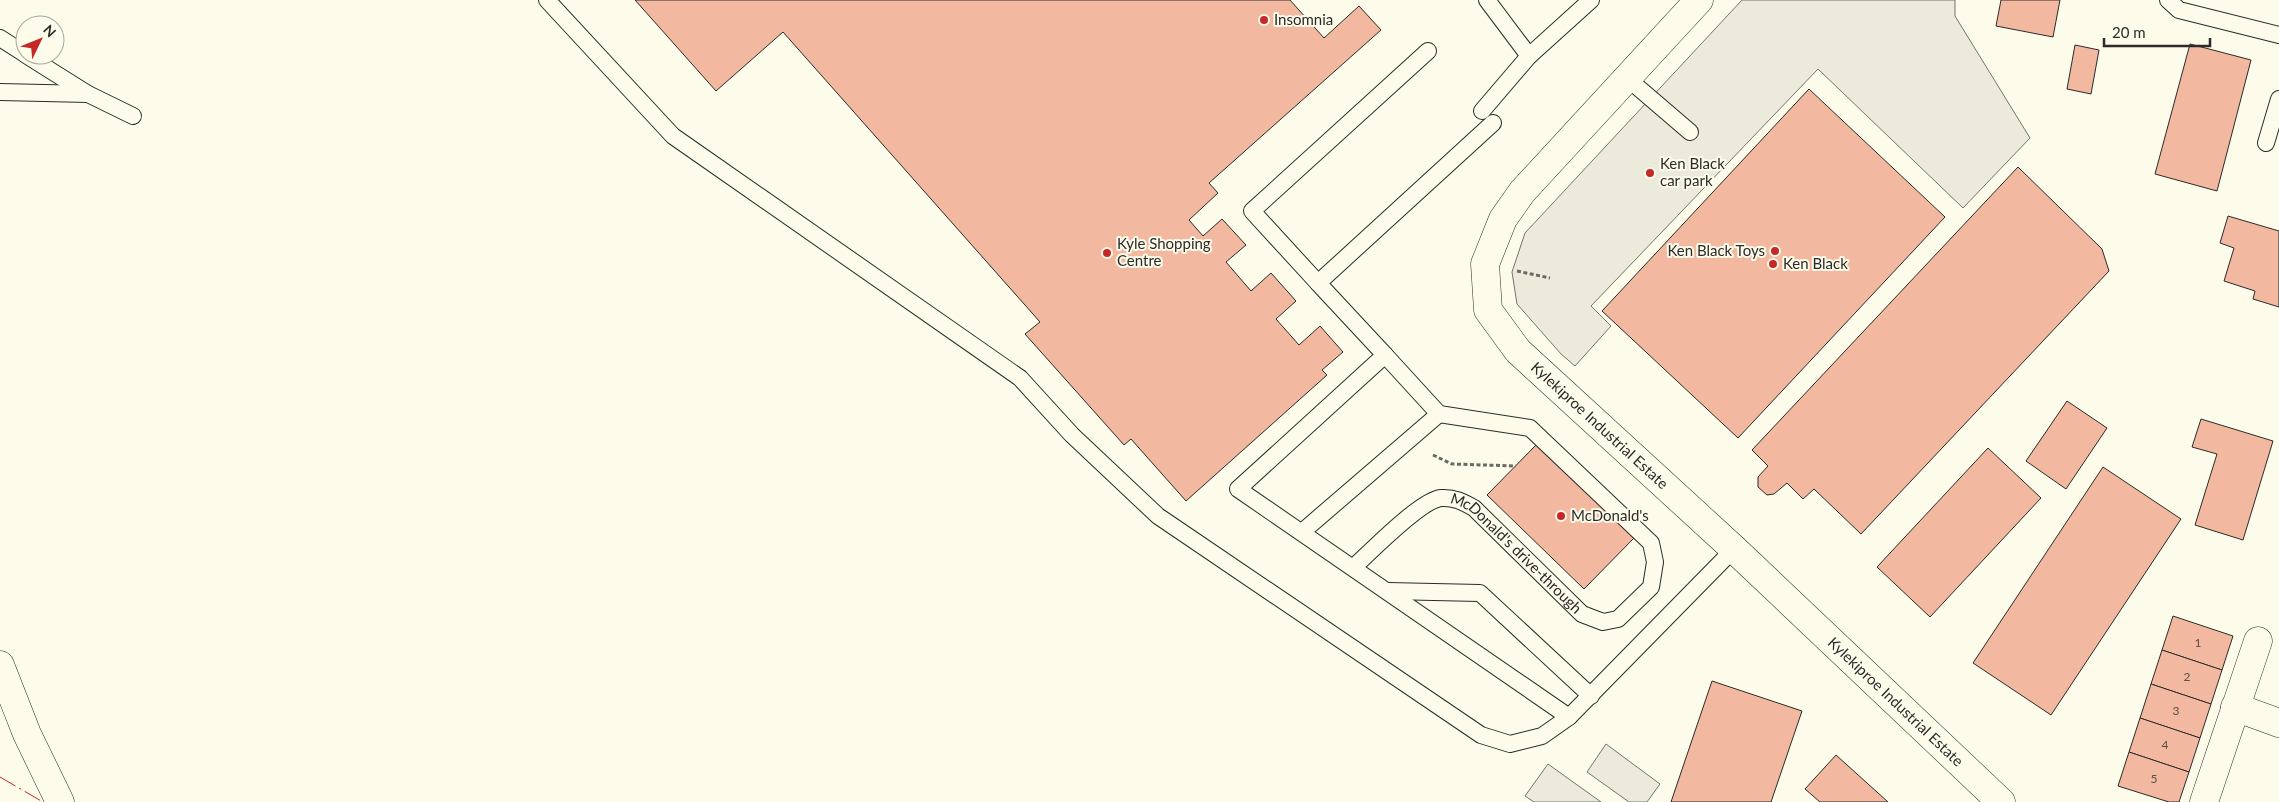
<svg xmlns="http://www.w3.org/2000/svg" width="2279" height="802" font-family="Lato,sans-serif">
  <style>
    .parking { fill: #eceadb; stroke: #74746e }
    .building { fill: #f2b8a0; stroke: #2b2b2b }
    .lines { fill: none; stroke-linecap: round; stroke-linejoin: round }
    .lane-casing { stroke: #2b2b2b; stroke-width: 18 }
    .street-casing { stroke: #2b2b2b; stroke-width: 29 }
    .secondary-casing { stroke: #2b2b2b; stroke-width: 29 }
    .path { stroke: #6a6964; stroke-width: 3; stroke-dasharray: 4 2.5; stroke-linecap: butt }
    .lane { stroke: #fdfbea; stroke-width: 16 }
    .street { stroke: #fdfbea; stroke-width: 28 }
    .secondary { stroke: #fdfbea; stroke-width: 28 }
    .power { stroke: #c62828; stroke-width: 1; stroke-dasharray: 18 4 2.5 4; stroke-linecap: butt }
    .poi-dot { fill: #c62828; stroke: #fdfbea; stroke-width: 2 }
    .labels { text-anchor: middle; stroke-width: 4; stroke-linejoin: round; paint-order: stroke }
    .number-label { font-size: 12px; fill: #5d4e48 }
    .poi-label { font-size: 15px; fill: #2b2b2b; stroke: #fdfbea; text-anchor: start }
    .street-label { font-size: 15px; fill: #2b2b2b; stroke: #fdfbea }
  </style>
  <rect width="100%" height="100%" fill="#fdfbea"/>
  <g class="parking">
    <path d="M1742,0H1955V16L2030,138L1963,208L1818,69L1591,306L1611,326L1575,366L1561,354L1517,304L1512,272L1525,233Z"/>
    <path d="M1606,744L1660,784L1647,802H1629L1587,772Z"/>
    <path d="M1548,764L1601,802H1534L1525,796Z"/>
  </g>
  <g class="building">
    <path d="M635,0H1290L1324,38L1359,6L1381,30L1209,183L1218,193L1189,220L1203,236L1222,219L1246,245L1226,262L1251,291L1271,273L1296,301L1276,319L1299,345L1320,326L1343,352L1322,370L1327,375L1186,501L1131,439L1124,445L1025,334L1040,322L783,32L716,91Z"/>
    <path d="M2001,0H2060L2053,37L1996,26Z"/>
    <path d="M2190,44L2251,60L2217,191L2155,174Z"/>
    <path d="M2075,45L2099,50L2091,94L2067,89Z"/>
    <path d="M1809,89L1945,217L1738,438L1602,311Z"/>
    <path d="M2018,167L2102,249L2109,271L1861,534L1814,489L1803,499L1787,483L1774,494L1767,495L1758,487V477L1768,466L1752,450Z"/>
    <path d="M2228,216L2279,231V307L2253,299L2255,291L2224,281L2234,248L2220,243Z"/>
    <path d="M2067,401L2107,428L2066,489L2026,461Z"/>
    <path d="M2201,419L2273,441L2243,540L2195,525L2217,454L2192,447Z"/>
    <path d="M1538,443L1635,537L1584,589L1487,495Z"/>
    <path d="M1988,448L2041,498L1930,617L1877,567Z"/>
    <path d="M2103,467L2181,519L2051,715L1973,663Z"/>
    <path d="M2173,616L2233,636L2222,670L2162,650Z"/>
    <path d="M2162,650L2222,670L2211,704L2151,684Z"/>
    <path d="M1712,681L1802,711L1771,802H1671Z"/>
    <path d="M2151,684L2211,704L2200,738L2140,718Z"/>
    <path d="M2140,718L2200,738L2189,772L2129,752Z"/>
    <path d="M2129,752L2189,772L2179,802H2169L2118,786Z"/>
    <path d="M1836,755L1888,802H1820L1805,789Z"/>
  </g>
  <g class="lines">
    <g class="lane-casing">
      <g id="lane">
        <path d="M547,0L673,136L1020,378L1072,435L1158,516L1481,735L1510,744L1542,736L1569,717L1734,549"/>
        <path d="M1487,0L1529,56"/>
        <path d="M2168,0L2179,10L2279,35"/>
        <path d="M0,38L25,54"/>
        <path d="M1428,51L1252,211L1318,283L1493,123"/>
        <path d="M26,55L88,94L133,116"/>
        <path d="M1627,78L1690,132"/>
        <path d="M0,92L88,94"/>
        <path d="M1482,111L1529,56L1591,0"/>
        <path d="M2266,143L2279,99"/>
        <path d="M1318,283L1385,355"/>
        <path d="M1302,532L1439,414L1385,355L1238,489L1569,717"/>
        <path id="s1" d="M1354,567C1371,551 1421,500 1441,498C1454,497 1463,502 1474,508L1582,614L1603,622L1618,619L1651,587L1655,562L1651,543L1530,428L1439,414"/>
        <path d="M1388,591L1480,593L1591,696"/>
      </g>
    </g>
    <g class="street-casing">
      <g id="street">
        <path id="s2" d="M1699,0L1522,192L1503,219L1485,264L1488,310L1518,351L1734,549L2001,802"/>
        <path d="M2235,707L2279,723"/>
        <path d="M2204,802L2258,641"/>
      </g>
    </g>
    <g class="secondary-casing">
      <path id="secondary" d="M0,665L27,734L60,802"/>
    </g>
    <g class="path">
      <path d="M1517,271L1550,278"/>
      <path d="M1433,455L1452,464L1516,466"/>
    </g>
    <use href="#lane" class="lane"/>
    <use href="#street" class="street"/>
    <use href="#secondary" class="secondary"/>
    <path class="power" d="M0,777L43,802"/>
  </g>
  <g class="poi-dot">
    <circle cx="1264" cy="20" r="5"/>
    <circle cx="1650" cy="173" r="5"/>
    <circle cx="1775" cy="251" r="5"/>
    <circle cx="1107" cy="253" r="5"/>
    <circle cx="1773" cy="264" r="5"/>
    <circle cx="1561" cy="516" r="5"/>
  </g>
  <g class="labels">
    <g class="number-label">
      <text x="2198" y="647">1</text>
      <text x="2187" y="681">2</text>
      <text x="2176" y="715">3</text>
      <text x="2165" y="749">4</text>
      <text x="2154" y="783">5</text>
    </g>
    <g class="poi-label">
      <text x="1274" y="25">Insomnia</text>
      <text x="1660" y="169">Ken Black<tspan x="1660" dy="17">car park</tspan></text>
      <text x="1117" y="249">Kyle Shopping<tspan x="1117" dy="17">Centre</tspan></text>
      <text x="1765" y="256" text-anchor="end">Ken Black Toys</text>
      <text x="1783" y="269">Ken Black</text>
      <text x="1571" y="521">McDonald's</text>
    </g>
    <g class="street-label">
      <text dy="5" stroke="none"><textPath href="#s2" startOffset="550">Kylekiproe Industrial Estate</textPath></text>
      <text dy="5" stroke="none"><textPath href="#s1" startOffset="208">McDonald's drive-through</textPath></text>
      <text dy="5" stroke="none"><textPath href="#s2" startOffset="955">Kylekiproe Industrial Estate</textPath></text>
    </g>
  </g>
  <g transform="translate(40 40) rotate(47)"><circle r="24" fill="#fdfbea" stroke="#a9a89e"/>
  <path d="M0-4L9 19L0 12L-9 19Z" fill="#c62828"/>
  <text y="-8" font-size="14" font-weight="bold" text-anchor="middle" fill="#2b2b2b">N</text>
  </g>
  <path d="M2104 38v8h106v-8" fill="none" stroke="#2b2b2b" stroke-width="2.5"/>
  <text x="2112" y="38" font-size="15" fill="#2b2b2b" stroke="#fdfbea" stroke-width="4" paint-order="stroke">20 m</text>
</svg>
